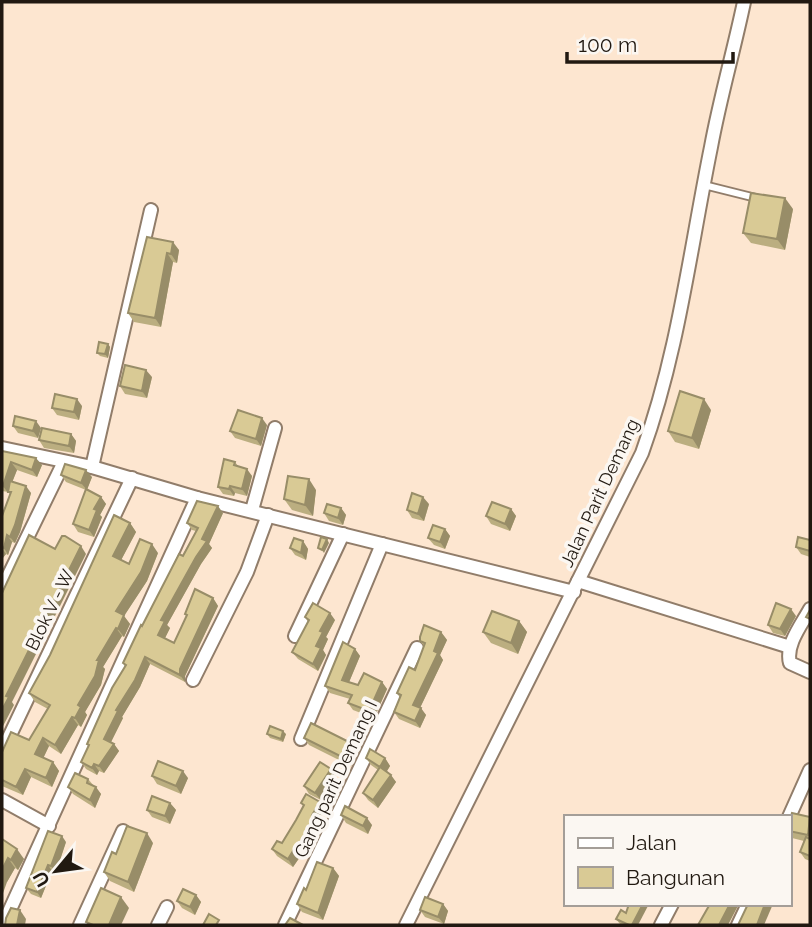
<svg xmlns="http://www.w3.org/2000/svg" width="812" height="927" font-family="Raleway,sans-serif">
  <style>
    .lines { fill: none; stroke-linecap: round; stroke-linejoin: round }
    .service-casing { stroke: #917d6a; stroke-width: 10 }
    .minor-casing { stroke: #917d6a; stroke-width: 16 }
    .service { stroke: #fff; stroke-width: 6 }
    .minor { stroke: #fff; stroke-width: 12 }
    .wall { fill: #bbae80 }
    .shaded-wall { fill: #988d68 }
    .building { fill: #d9ca95; stroke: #988d68; stroke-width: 2 }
    .labels { text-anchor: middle; stroke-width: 7; stroke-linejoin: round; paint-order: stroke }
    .street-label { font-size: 18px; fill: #211911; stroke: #fbf7f2 }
  </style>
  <rect width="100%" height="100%" fill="#fde6d0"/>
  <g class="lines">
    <g class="service-casing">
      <path id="service" d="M704,185L756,198"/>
    </g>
    <g class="minor-casing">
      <g id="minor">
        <path d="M2,448L92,467L197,498L574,592"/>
        <path d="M92,467L151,210"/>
        <path d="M252,510L275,428"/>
        <path d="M578,581L790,647"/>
        <path d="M2,589L64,462"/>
        <path d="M810,609C802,624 785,645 790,663L810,672"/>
        <path d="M295,636L343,534"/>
        <path d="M193,680L247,572L268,515"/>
        <path d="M301,739L382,544"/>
        <path d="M2,752L132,478"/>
        <path d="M2,800L49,826"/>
        <path d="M789,817L810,770"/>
        <path d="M3,925L197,498"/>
        <path d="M80,925L123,831"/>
        <path d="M158,925L167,907"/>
        <path d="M285,925L417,648"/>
        <path d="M406,925L642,453C678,354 690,250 711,147C720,98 734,50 744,2"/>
        <path d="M661,925L672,904"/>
        <path d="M738,925L748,904"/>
      </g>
    </g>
    <use href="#service" class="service"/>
    <use href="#minor" class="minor"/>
  </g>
  <g class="wall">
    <path d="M793,209L785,250L751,243L743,233Z"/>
    <path d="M147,237L179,250L177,263L173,262L161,327L134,322L128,313Z"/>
    <path d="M108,344L110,347L108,358L100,356L97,353Z"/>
    <path d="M152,377L147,398L125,394L120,386Z"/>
    <path d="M82,406L79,420L57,415L52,408Z"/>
    <path d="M711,410L699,449L675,442L668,431Z"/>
    <path d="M267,425L261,446L235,438L230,431Z"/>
    <path d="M13,426L41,428L38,438L18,433Z"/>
    <path d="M71,434L76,441L74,453L44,448L39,440Z"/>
    <path d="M2,451L42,465L37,477L17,470L12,482L31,493L20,532L15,543L12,542L8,555L6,554L2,559V516L10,494L8,492L2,491Z"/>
    <path d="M235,462L238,466L252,476L247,496L235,493L234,496L223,494L218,487Z"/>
    <path d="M61,475L92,477L87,489L101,497L106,504L100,515L102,517L94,537L78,532L73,524L86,490L66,482Z"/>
    <path d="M316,490L313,516L292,510L284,499Z"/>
    <path d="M429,504L424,521L412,518L407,510Z"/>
    <path d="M341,508L346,515L343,525L329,521L324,513Z"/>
    <path d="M511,509L516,516L510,531L491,524L486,516Z"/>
    <path d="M223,513L209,544L212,548L201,564L167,625L170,628L165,638L174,643L187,616L185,614L213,598L218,606L185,676V682L150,664L140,687L122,717L123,718L111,742L114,744L119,751L104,773L99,771L97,775L86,769L81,762L89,747L87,744L125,667L123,663L142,626L196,531L192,530L187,523Z"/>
    <path d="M130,523L136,532L121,560L129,564L158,553L147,581L124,616L130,624L124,637L122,636L103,667L105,669L101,685L85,712L87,715L81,727L78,725L61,754L49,746L43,758L53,762L59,771L52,787L31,777L23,795L2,786V752L29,740L48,709L35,702L29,693Z"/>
    <path d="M445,529L450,536L445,549L434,545L428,538Z"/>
    <path d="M810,540V557L801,554L796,547Z"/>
    <path d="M303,541L308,549L306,560L295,555L290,548Z"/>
    <path d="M796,616L785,636L773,633L768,625Z"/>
    <path d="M305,617L335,620L326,637L328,639L323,650L326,655L318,671L298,659L292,652L308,622Z"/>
    <path d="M519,621L527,632L518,654L491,643L483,632Z"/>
    <path d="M441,632L447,640L440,655L443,660L420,708L426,715L420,728L399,719L394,712L400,698L397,693L415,670L424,646L420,641Z"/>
    <path d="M355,649L360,656L349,682L358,685L382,682L387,689L374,718L353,710L348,703L350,699L330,693L325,686Z"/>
    <path d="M267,734H286L283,742L270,738Z"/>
    <path d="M304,738L353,744L358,751L351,766L309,745Z"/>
    <path d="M366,758H385L390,766L387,771L396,782L378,808L368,800L363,793L378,770L371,765Z"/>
    <path d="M152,776L188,778L181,794L157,784Z"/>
    <path d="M336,777L321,800L309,794L304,786Z"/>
    <path d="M88,779L101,794L95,808L73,794L68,787Z"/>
    <path d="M320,802L325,809L319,819L323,825L306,852L304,851L293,867L277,856L272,849L282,843L296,820L303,806L301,803Z"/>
    <path d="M170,803L176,810L170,824L152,817L147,810Z"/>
    <path d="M341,815L372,825L368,834L346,823Z"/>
    <path d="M810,817V861L805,859L800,852L804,841L792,838L789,834V823Z"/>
    <path d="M2,839L24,859L18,870L15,868L7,882Z"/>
    <path d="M66,842L56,872L52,871L41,898L31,894L26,888Z"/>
    <path d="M153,843L134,892L110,881L104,872Z"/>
    <path d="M333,868L339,876L323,920L302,912L297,904L306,890Z"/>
    <path d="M196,895L201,902L195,915L182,908L177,901Z"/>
    <path d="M443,904L448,911L444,924L425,917L420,910Z"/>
    <path d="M626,913L638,925H622L620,924L616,919Z"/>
  </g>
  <g class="shaded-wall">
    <path d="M785,198L793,209L785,250L777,239Z"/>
    <path d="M173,242L179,250L177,263L171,254Z"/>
    <path d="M167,253L173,262L161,327L155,318Z"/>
    <path d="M108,344L110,347L108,358L105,354Z"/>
    <path d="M146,370L152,377L147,398L142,391Z"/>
    <path d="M77,399L82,406L79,420L74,412Z"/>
    <path d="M704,399L711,410L699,449L692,438Z"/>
    <path d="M262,418L267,425L261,446L256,439Z"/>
    <path d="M36,421L41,428L38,438L33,431Z"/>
    <path d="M71,434L76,441L74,453L69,446Z"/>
    <path d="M36,458L42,465L37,477L32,470Z"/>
    <path d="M11,462L17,470L8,493L3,486Z"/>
    <path d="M247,469L252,476L247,496L242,489Z"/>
    <path d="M86,470L92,477L87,490L81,483Z"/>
    <path d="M309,479L316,490L313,516L305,505Z"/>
    <path d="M26,486L31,493L20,532L15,543L10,537Z"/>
    <path d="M230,486L235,493L234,496L229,489Z"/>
    <path d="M101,497L106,504L100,515L102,517L94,537L89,530L94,509Z"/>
    <path d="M423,497L429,504L424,521L418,514Z"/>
    <path d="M218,506L223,513L209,544L212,548L201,564L167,625L170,628L163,642L158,635L161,620Z"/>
    <path d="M341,508L346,515L343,525L338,518Z"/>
    <path d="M511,509L516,516L510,531L505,524Z"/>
    <path d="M130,523L136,532L119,564L113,556Z"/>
    <path d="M445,529L450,536L445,549L440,542Z"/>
    <path d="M7,535L12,542L8,555L4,548Z"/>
    <path d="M327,539L329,543L324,553L322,550Z"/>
    <path d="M303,541L308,549L306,560L301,553Z"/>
    <path d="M152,544L158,553L147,581L124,616L130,624L124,637L118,629L116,611Z"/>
    <path d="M81,546L86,554L12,702L14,705L2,728V710L6,696Z"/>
    <path d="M2,548L6,554L2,559Z"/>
    <path d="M213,598L218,606L185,676V682L180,675V669Z"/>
    <path d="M791,609L796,616L785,636L780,629Z"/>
    <path d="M330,613L335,620L326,637L328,639L323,650L326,655L318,671L313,664L316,646L320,631Z"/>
    <path d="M519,621L527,632L518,654L511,643Z"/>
    <path d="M116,628L122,636L103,667L105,669L101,685L85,712L87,715L81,727L75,718L78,705L97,660Z"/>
    <path d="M441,632L447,640L440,655L443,660L418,712L413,705Z"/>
    <path d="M355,649L360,656L347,687L342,680Z"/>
    <path d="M145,657L150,664L140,687L122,717L123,718L109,746L104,739L116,710Z"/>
    <path d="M382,682L387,689L374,718L369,711Z"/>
    <path d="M421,708L426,715L420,728L415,721Z"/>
    <path d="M72,717L78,725L61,754L55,745Z"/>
    <path d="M283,731L286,734L283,742L281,739Z"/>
    <path d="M43,738L49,746L41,763L35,754Z"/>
    <path d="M114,744L119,751L104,773L99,766Z"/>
    <path d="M353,744L358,751L351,766L346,759Z"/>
    <path d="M385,758L390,766L385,774L380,767Z"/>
    <path d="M53,762L59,771L52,787L46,778Z"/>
    <path d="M94,764L99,771L97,775L92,768Z"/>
    <path d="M25,769L31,777L23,795L16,787Z"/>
    <path d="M331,769L336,777L321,800L315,793Z"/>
    <path d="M183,771L188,778L181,794L176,786Z"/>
    <path d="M391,775L396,782L378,808L373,800Z"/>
    <path d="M96,787L101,794L95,808L90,800Z"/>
    <path d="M320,802L325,809L319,819L323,825L306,852L301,845L312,815Z"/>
    <path d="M170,803L176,810L170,824L165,816Z"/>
    <path d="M367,818L372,825L368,834L363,826Z"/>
    <path d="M147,833L153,843L134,892L128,882Z"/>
    <path d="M62,836L66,842L56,872L51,866Z"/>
    <path d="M298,843L304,851L293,867L288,859Z"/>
    <path d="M17,849L24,859L18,870L11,860Z"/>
    <path d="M8,858L15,868L7,882L2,896V870Z"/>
    <path d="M48,865L52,871L41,898L37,892Z"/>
    <path d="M333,868L339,876L323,920L318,913Z"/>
    <path d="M196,895L201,902L195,915L190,907Z"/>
    <path d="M121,897L129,908L121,925H109Z"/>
    <path d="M443,904L448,911L444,924L438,917Z"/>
    <path d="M643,904H649L638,925H632Z"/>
    <path d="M730,904H739L728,925H719Z"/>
    <path d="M765,904H773L764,925H757Z"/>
    <path d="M20,910L26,919L25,925H17Z"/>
  </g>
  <g class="building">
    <path d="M751,193L785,198L777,239L743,233Z"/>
    <path d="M147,237L173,242L171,254L167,253L155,318L128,313Z"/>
    <path d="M99,342L108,344L105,354L97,353Z"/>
    <path d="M125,365L146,370L142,391L120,386Z"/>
    <path d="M680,391L704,399L692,438L668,431Z"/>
    <path d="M55,394L77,399L74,412L52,408Z"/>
    <path d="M238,410L262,418L256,439L230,431Z"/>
    <path d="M15,416L36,421L33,431L13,426Z"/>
    <path d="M42,428L71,434L69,446L39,440Z"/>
    <path d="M2,451L36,458L32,470L11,462L3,486L2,485Z"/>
    <path d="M224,459L235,462L234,465L247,469L242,489L230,486L229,489L218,487Z"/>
    <path d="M65,464L86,470L81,483L61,475Z"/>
    <path d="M288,476L309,479L305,505L284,499Z"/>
    <path d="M10,481L26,486L15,525L10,537L7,535L4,548L2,547V516L11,492H8Z"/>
    <path d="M86,489L101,497L94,509L97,510L89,530L73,524Z"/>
    <path d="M412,493L423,497L418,514L407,510Z"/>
    <path d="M197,501L218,506L202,539L207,541L196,557L161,620L165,621L158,635L174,643L187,615L185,614L195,589L213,598L180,669V675L145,657L135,680L116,710L118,711L104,739L114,744L99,766L94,764L92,768L81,762L89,745L87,744L112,688L126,665L123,663L141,625L142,626L179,554L183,556L198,528L187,523Z"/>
    <path d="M492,502L511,509L505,524L486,516Z"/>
    <path d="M327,504L341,508L338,518L324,513Z"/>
    <path d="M114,515L130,523L113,556L129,564L140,539L152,544L141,572L116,611L124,615L118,629L116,628L97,660H99L95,676L78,705L81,707L75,718L72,717L55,745L43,738L35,754L53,762L46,778L25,769L16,787L2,780V752L11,732L29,740L50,705L29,693L50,655Z"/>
    <path d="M433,525L445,529L440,542L428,538Z"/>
    <path d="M29,535L55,549L62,536H65L81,546L6,696L9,697L2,710V593Z"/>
    <path d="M321,537L327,539L322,550L318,548Z"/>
    <path d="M798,537L810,540V551L796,547Z"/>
    <path d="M294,538L303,541L301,553L290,548Z"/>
    <path d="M313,603L330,613L320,631L323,632L316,646L321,648L313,664L292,652L309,620L305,617Z"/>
    <path d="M776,603L791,609L780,629L768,625Z"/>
    <path d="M810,610V619L806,617Z"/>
    <path d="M492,611L519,621L511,643L483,632Z"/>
    <path d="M424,625L441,632L434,651L438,653L413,705L421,708L415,721L394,712L401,695L397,693L409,667L415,670L425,643L420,641V637Z"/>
    <path d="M343,642L355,649L342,680L358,685L364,673L382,682L369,711L348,703L352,695L325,686Z"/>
    <path d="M311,723L353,744L346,759L304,738Z"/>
    <path d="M270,726L283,731L281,739L267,734Z"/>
    <path d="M370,749L385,758L380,767L366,758Z"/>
    <path d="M158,761L183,771L176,786L152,776Z"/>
    <path d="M320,762L331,769L315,793L304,786Z"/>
    <path d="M380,767L391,775L373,800L363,793Z"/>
    <path d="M75,773L88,779L87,783L96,787L90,800L68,787Z"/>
    <path d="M306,794L320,802L312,815L318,818L301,845L298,843L288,859L272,849L277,841L282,843L296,820L304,805L301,803Z"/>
    <path d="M152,796L170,803L165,816L147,810Z"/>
    <path d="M345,806L367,818L363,826L341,815Z"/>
    <path d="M792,813L810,817L808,835L789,831V823Z"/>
    <path d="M127,826L147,833L128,882L104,872L112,852L116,854Z"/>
    <path d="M48,831L62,836L51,866L48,865L37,892L26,888Z"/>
    <path d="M806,837L810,839V856L800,852Z"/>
    <path d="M2,839L17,849L11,860L8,858L2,870Z"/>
    <path d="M317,862L333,868L318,913L297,904L304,888L306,890Z"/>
    <path d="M101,888L121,897L109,925H93L86,922Z"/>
    <path d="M183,889L196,895L190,907L177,901Z"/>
    <path d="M425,897L443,904L438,917L420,910Z"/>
    <path d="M629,904H643L632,925H629L616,919L621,910L626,913Z"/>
    <path d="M710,904H730L719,925H698Z"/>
    <path d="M748,904H765L757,925H758H738Z"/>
    <path d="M11,908L20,910L17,925H5L6,918Z"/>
    <path d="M209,914L219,920L216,925H203Z"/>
    <path d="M290,918L303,925H285Z"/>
  </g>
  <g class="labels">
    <g class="street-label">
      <text transform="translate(600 493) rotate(-65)" y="6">Jalan Parit Demang</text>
      <text transform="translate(50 610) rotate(-64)" y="6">Blok V - W</text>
      <text transform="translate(336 779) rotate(-65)" y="6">Gang parit Demang I</text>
    </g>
  </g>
  <rect width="812" height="927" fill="none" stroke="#211911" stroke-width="7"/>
  <rect x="564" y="815" width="228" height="91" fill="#fbf7f2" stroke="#a49e98" stroke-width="2"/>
  <rect x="578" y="838" width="35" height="10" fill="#ffffff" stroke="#a49e98" stroke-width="2"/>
  <text x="626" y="850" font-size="21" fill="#211911">Jalan</text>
  <rect x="578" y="867" width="35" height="21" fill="#d9ca95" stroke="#a49e98" stroke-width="2"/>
  <text x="626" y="885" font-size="21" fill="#211911">Bangunan</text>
  <g transform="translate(56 871) rotate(241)" stroke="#fbf7f2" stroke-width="5" paint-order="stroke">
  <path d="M0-5L12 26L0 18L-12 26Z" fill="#211911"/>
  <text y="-10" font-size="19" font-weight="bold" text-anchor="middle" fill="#211911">U</text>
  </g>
  <path d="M567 52v10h166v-10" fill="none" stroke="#211911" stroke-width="3.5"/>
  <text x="578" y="52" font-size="21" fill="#211911" stroke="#fbf7f2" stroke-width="5" paint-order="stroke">100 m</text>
</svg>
